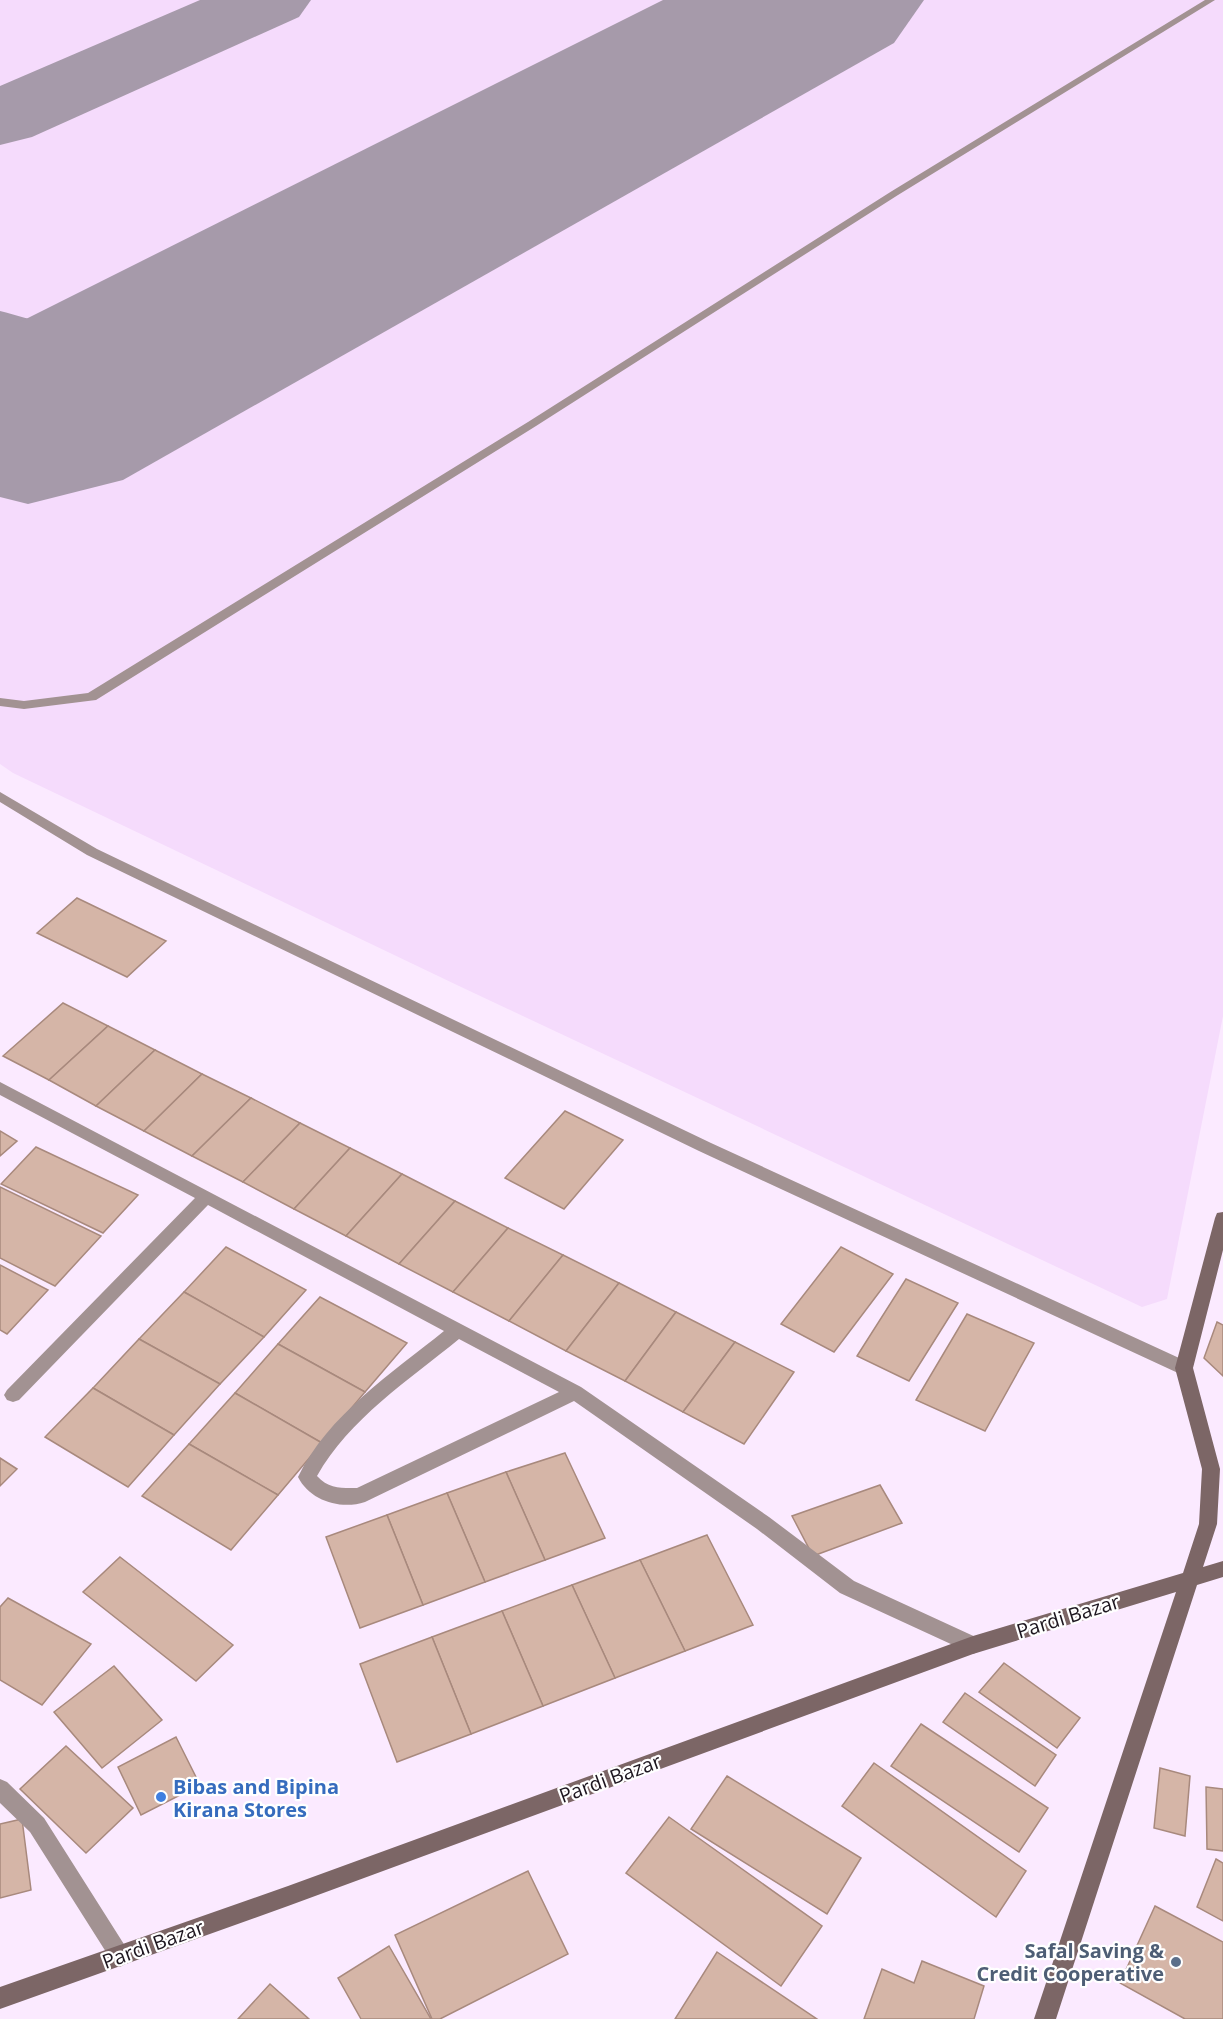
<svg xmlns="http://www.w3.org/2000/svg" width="1223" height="2019" font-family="'Open Sans',sans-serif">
<rect width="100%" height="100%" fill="#fbeaff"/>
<path fill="#f5dbfc" d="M0,0H1223V1016L1167,1299L1142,1307L459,986L13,773L0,764Z"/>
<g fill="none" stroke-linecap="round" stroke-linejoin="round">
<g fill="#a69aaa" fill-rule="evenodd">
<path d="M200,0H311L299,17L32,137L0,145V86Z"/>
<path d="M203,299L239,308L254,330L239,352L128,381L75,386L49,385L0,375V311C16,315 33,321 49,322C103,328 152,312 203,299Z"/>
</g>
<path fill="#a69aaa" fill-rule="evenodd" d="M663,0H924L894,43L123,480L28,504L0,497V332Z"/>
</g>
<g fill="#d5b5a7" stroke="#a8897d" stroke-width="1.5">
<path d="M77,898L166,941L127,977L37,933Z"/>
<path d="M63,1003L108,1026L49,1080L3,1056Z"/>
<path d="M108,1026L155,1050L96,1106L49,1080Z"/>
<path d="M155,1050L202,1074L144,1131L96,1106Z"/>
<path d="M202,1074L251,1098L192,1156L144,1131Z"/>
<path d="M251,1098L300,1123L243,1182L192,1156Z"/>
<path d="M565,1111L623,1140L564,1209L505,1178Z"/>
<path d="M300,1123L350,1148L294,1209L243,1182Z"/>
<path d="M0,1131L17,1141L0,1156Z"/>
<path d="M36,1147L138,1195L103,1233L1,1184Z"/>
<path d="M350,1148L402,1174L346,1236L294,1209Z"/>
<path d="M402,1174L455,1201L399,1264L346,1236Z"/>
<path d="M0,1187L101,1236L55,1286L0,1258Z"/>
<path d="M455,1201L508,1228L453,1292L399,1264Z"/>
<path d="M508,1228L563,1255L509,1321L453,1292Z"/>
<path d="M226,1247L306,1290L264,1337L184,1292Z"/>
<path d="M841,1247L893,1274L834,1352L781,1324Z"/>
<path d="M563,1255L619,1283L566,1351L509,1321Z"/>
<path d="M0,1265L48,1290L7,1334L0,1330Z"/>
<path d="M906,1279L958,1303L909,1381L857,1356Z"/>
<path d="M619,1283L676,1312L625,1381L566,1351Z"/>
<path d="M184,1292L264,1337L220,1384L139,1339Z"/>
<path d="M320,1297L407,1343L365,1392L278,1344Z"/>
<path d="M676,1312L735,1342L683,1412L625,1381Z"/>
<path d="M967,1314L1034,1343L985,1431L916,1400Z"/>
<path d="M1217,1322L1223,1325V1376L1204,1358Z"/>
<path d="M139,1339L220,1384L174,1435L93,1388Z"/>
<path d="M735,1342L794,1372L744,1444L683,1412Z"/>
<path d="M278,1344L365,1392L322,1443L235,1393Z"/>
<path d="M93,1388L174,1435L128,1487L45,1437Z"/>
<path d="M235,1393L322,1443L278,1495L189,1444Z"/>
<path d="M189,1444L278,1495L231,1550L142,1496Z"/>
<path d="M565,1453L605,1538L545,1560L506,1472Z"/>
<path d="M0,1458L17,1469L0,1486Z"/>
<path d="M506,1472L545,1560L485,1582L447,1493Z"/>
<path d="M880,1485L902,1523L813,1556L792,1516Z"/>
<path d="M447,1493L485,1582L423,1605L387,1515Z"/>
<path d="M387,1515L423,1605L360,1628L326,1537Z"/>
<path d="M707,1535L753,1625L685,1651L640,1560Z"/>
<path d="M120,1557L233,1645L196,1681L83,1592Z"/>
<path d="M640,1560L685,1651L615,1678L572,1585Z"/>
<path d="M572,1585L615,1678L543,1706L502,1611Z"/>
<path d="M8,1598L91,1644L42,1705L0,1680V1607Z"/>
<path d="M502,1611L543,1706L471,1734L432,1637Z"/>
<path d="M432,1637L471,1734L397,1762L360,1664Z"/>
<path d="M1004,1663L1080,1718L1057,1748L979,1692Z"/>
<path d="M114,1666L162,1720L102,1768L54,1712Z"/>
<path d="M965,1693L1056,1755L1035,1786L943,1722Z"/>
<path d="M921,1724L1048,1808L1019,1852L891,1766Z"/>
<path d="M176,1737L200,1785L141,1815L118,1767Z"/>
<path d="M66,1746L133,1808L86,1853L20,1789Z"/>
<path d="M874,1763L1026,1871L996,1917L842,1806Z"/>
<path d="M1160,1768L1190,1776L1185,1836L1154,1828Z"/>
<path d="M727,1776L861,1858L827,1914L691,1829Z"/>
<path d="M1206,1787L1223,1789V1851L1207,1849Z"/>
<path d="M669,1817L822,1926L781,1986L626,1873Z"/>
<path d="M22,1819L31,1890L0,1898V1824Z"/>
<path d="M1216,1859L1223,1863V1921L1197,1907Z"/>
<path d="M528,1871L568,1954L440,2019H432L395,1935Z"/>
<path d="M1155,1906L1223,1942V2019H1185L1120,1983Z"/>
<path d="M389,1946L431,2019H361L338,1978Z"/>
<path d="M717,1952L817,2019H675Z"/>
<path d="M922,1961L984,1986L974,2019H864L882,1969L914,1983Z"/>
<path d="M270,1984L309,2019H238Z"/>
</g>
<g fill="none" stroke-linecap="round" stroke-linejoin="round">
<path fill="#a29292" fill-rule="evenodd" d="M1205,0H1215L898,195L536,426L96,700L24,709L0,706V698L24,701L88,693L528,422L892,191Z"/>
<g fill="#a29292" fill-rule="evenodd">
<path d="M0,792L97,849L711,1143L1190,1363L1193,1368L1190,1373L1184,1375L1178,1373L699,1151L87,855L0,802Z"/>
<path d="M0,1082L581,1387L769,1517L854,1581L980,1639L983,1645L980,1651L973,1654L966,1651L840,1593L757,1529L574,1401L365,1502C341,1510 310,1501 298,1477C328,1415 392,1373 444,1331L208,1205L19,1400L13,1402L7,1400L4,1395L7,1390L195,1198L0,1095ZM459,1339L559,1392L357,1488C341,1488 329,1489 317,1476C349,1419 409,1380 459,1339Z"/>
<path d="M0,1779L7,1782L44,1818L127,1949L131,1956L127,1963L120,1967L113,1963L30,1832L0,1803Z"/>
</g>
<path fill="#7c6666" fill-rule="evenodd" d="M1223,1212V1250L1193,1368L1220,1469L1217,1524L1203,1567L1223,1561V1577L1197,1585L1056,2019H1034L1176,1592L973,1654L288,1906L0,2009V1987L288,1886L973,1636L1183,1573L1199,1524L1202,1469L1175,1368L1215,1218L1217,1213Z"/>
</g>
<circle fill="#3f7fe0" stroke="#fff" stroke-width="2" cx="161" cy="1797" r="6"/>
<circle fill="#5c6f8a" stroke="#fff" stroke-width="2" cx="1176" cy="1962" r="6"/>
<g text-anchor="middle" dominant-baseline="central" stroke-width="4.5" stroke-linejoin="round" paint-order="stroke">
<g font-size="20" fill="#1d161f" stroke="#fff">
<text transform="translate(1068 1616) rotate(-17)">Pardi Bazar</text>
<text transform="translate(610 1778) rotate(-20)">Pardi Bazar</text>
<text transform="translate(153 1944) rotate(-20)">Pardi Bazar</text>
</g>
<g font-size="20" font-weight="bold" fill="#366cbe" stroke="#fff" text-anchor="start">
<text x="173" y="1786">Bibas and Bipina<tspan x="173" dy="23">Kirana Stores</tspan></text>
</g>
<g font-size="20" font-weight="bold" fill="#4e5e75" stroke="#fff" text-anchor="end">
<text x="1164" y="1950">Safal Saving &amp;<tspan x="1164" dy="23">Credit Cooperative</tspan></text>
</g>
</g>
</svg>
